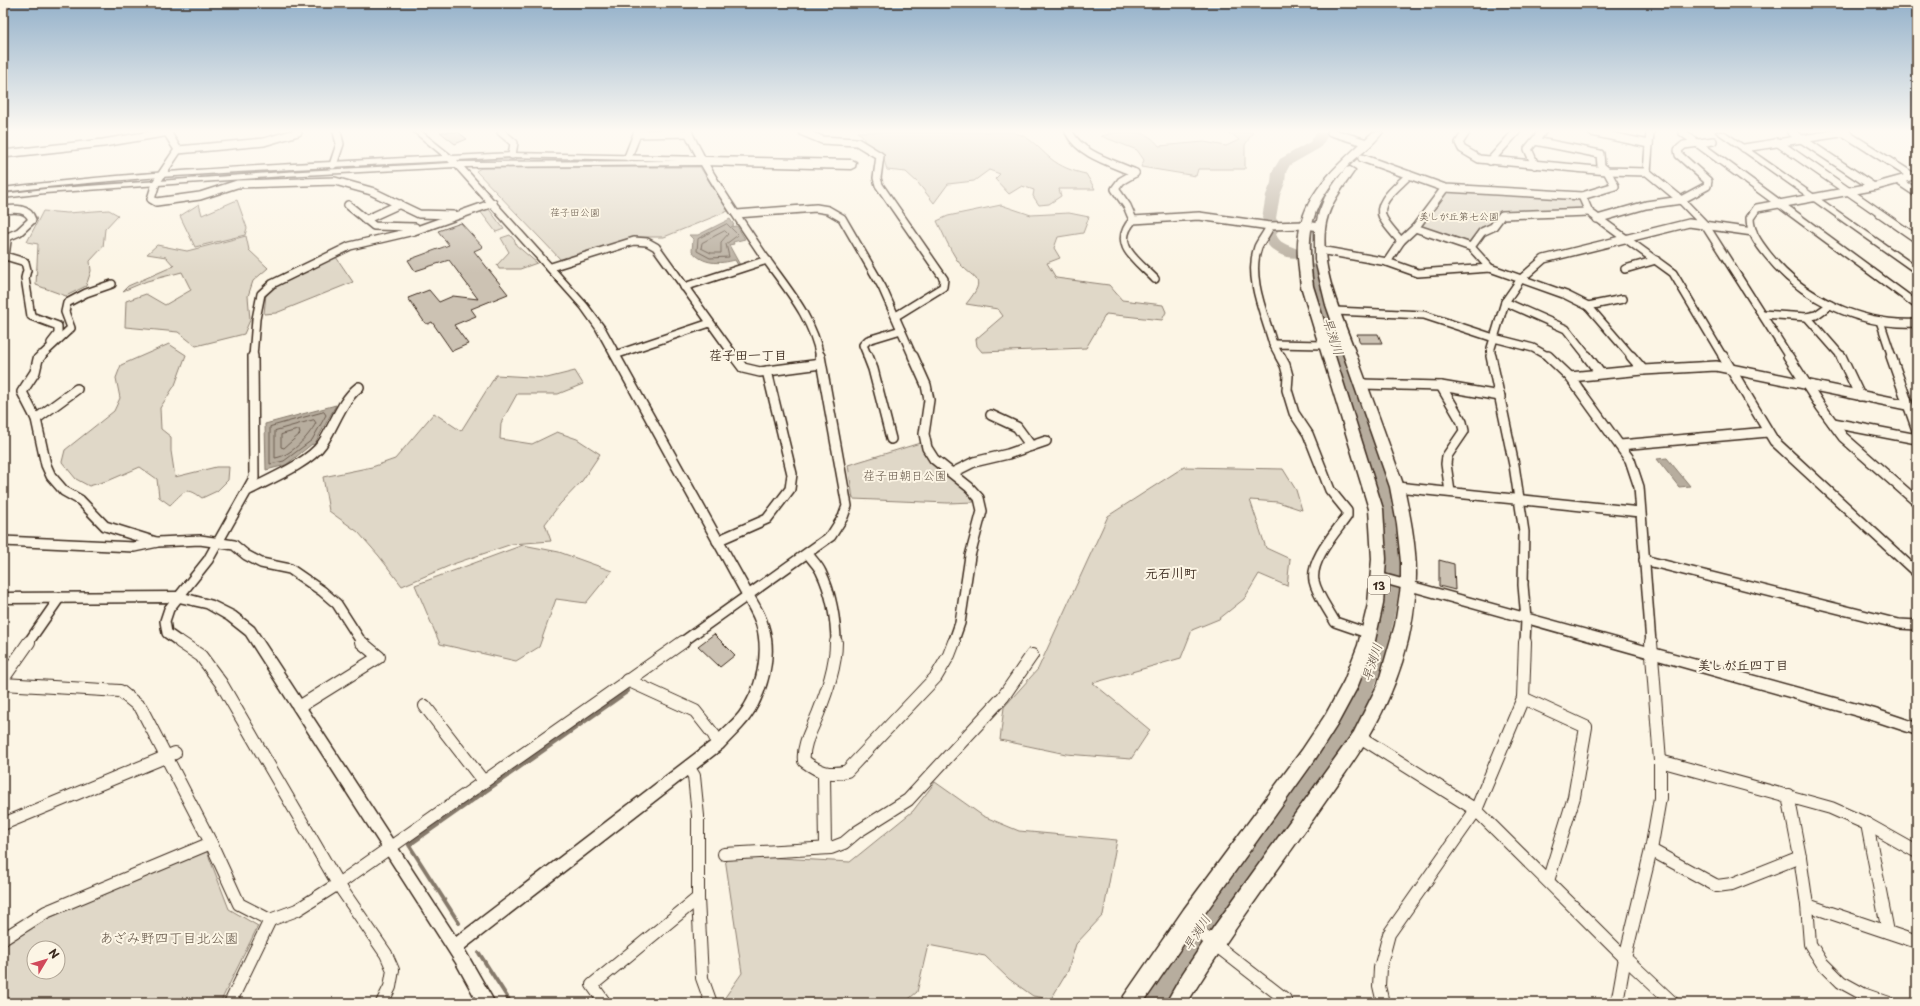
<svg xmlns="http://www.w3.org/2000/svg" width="1920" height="1006" font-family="'Playpen Sans','Klee One',sans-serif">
<rect width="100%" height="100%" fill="#fcf5e5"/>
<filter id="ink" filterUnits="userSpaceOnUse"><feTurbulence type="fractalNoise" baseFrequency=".025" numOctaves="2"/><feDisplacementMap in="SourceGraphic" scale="8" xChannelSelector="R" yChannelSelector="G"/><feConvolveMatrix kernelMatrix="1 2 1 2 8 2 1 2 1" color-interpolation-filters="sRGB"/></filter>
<g filter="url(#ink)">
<g fill="#e0d8c8" stroke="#8e8173" fill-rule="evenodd">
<path d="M857,132H1016L1015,133C1031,137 1038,148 1050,158C1061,167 1072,171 1086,174L1095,189H1059L1061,196L1049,204L1039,205L1033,196L1034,190L1022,186L1009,194L995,179L1000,174L989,170L974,181L948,184L934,203L918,183L906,172L887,170L882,153L865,142L862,135Z"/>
<path d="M1118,132C1135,132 1147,130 1159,146L1204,142L1226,146L1239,140L1232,134L1222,132H1253L1245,145V169H1198L1196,176L1141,167L1144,160L1137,150L1101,136Z"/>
<path d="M521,158L685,159L686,161L508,159L471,161Z"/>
<path d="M431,163V164L201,178V176Z"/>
<path d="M700,167L728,211L664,237H634L562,261L476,171L481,168Z"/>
<path d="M137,181L136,182L27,191L3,194V193L31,189Z"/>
<path d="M1447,189L1580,197L1586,210L1500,213L1492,223L1481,227L1470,244L1419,227Z"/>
<path d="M237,200L247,228L245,235L195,247L180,216L199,204L202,215Z"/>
<path d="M1001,205L1031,215L1069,213L1089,217L1083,233L1058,237L1054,248L1060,258L1047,263L1056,278L1109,285L1122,300L1163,305L1166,312L1162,320L1106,314L1086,348L982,352L977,346L976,339L1003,316L998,309L966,304C990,275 972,281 957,260C949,248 943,233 937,221L948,216Z"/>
<path d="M488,208L504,229L496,232L480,211Z"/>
<path d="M109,210L118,215L105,229L103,247L90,261L91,271L86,286L66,296L36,285L38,244L27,242L43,211L67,213Z"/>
<path d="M510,235L515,241L516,245L537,263L520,269H499L497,265L509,252L501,238Z"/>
<path d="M246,236L249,250L268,268L253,281L248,296L250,320L244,334L196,346L178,332L125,327L126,301L146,294L165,305L191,290L182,272L147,281L123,291L128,286L174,266L166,257L147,254L157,245L187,251Z"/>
<path d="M336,257L353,282L276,313L264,314L266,294L273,287Z"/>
<path d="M169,344L186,355L175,385L160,408L161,429L171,437V451L175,477L216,467H229L228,480L217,491L202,498C185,485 184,492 170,505L159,497L157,479L140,467L110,480L89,486L76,479L62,462L65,450L114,411L120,398L116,378L121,365Z"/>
<path d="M575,371L583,384L558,394H517L501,423L500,439L532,444L557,432L577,439L600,454L582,481L560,504L545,524L551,541L512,544L456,563L402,586L379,556L358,532L329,511L323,477L372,467L395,459L434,413L461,431L496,375L547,378Z"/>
<path d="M920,443C930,471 959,478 974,502L948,503L853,499L848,465Z"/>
<path d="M1184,467L1283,469L1296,490L1302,510L1278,502L1250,500L1266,548L1290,559L1287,586L1259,574L1244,599L1219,619L1192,630L1181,658L1093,683L1150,730L1131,759L1066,754L1000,740L1004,707L1038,669L1108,516Z"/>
<path d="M523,545L559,552L612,571L586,603L556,599L539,647L516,661L440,644L415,585Z"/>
<path d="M935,782L983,816L1019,831L1117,840L1103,915L1076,944L1068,971L1051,999L1033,996L1009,979L985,956L928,945L917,992L904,1003H721L742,973L725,858L762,857L850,862L913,811Z"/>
<path d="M206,849L229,909L258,926L220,1003H3V947L40,922ZM34,948H58V972H34Z"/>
</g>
<g fill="#b7ad9e" stroke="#85796b">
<path d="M730,219L734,225L731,227L737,226L745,239L733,242L734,244L729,245L740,265H738L735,260C720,264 703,265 692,251L693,239L689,235H698Z"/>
<path d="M336,405L314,445L312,444L286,465L266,470L265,424Z"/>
<path d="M1667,458L1690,486L1679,487L1657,459Z"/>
</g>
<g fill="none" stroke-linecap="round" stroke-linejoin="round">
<g stroke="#6d5e51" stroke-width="1">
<path d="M727,224L738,235L726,244L729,257L710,258L697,251L698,239Z"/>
<path d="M725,231L728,234L721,242V253H711L701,248L702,243Z"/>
<path d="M324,412L326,415L312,440L284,461L270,464V427Z"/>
<path d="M314,420L316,423C308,437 291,456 275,458V431Z"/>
<path d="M299,430L300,434L284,448L281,447V435Z"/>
</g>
<g stroke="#85796b" stroke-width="4">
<path d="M459,923L409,845L628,691"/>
<path d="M479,953L511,1003"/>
</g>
<g fill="#b7ad9e" fill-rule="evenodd">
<path d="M1317,132H1330L1320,148L1290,165L1286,172L1285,183L1280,195L1276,218L1280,228L1276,234C1281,248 1296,244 1303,254L1300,257C1285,261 1266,249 1262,234L1266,228L1262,218L1266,195L1271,183L1272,172L1280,159L1310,142Z"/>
<path d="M1313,264L1318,266L1321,269L1391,488L1399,526L1400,584L1393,624L1382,668L1358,726L1212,929L1169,1003H1141L1144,993L1194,911L1341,713L1360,668L1373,624L1380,584L1379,526L1373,488L1305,269L1308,266Z"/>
</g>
</g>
<g fill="#ccc2b3" stroke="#3b2a1e">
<path d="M440,132H458L467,139L455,144Z"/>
<path d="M461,223L483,247L474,251L508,294L471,309L476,316L454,325L468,344L452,351L432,322L428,324L425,323L408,298L429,290L439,302L453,296L478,299L449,260L415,271L408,260L449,245L438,231Z"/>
<path d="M1357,334H1378L1382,343H1360Z"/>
<path d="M1439,560L1454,564L1455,590L1439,586Z"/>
<path d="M714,634L735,655L720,667L698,646Z"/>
</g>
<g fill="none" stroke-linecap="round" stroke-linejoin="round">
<g stroke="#3b2a1e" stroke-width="10">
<g id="minor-far2">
<path d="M167,132L178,150L156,183L151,199L156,202L200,196L237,184L335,181L371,191L419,214L453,215"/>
<path d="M501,132L514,143L512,155"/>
<path d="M688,132C707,173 734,212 759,249C783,285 812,314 820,357"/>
<path d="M803,132L822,140L857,142L880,156L877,178L879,185L944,279L943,287L896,316"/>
<path d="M1069,132C1080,155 1113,163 1135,173"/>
<path d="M1331,132L1367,143"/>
<path d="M1466,132L1459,143L1462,149L1479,159L1607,171L1647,172"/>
<path d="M1592,132L1649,144"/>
<path d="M1650,132L1647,172L1681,200L1705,225L1789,357"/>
<path d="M1682,132L1917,305"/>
<path d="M1791,132L1872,186"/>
<path d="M1843,132L1912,176"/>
<path d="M1777,142L1917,239"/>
<path d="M1744,148L1847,132"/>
<path d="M178,150L264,142L298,132"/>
<path d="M3,154L103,143L169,132"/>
<path d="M628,157L637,134L689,133"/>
<path d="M1362,158L1445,188L1582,196L1615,186L1607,171L1601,166L1600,154L1535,141"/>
<path d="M1490,161L1516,132"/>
<path d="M333,165L340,144L337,132"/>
<path d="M1535,165L1528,149L1542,132"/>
<path d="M1917,175L1877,186L1757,208L1750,218C1750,232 1759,244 1767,254C1802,299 1860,326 1917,323"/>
<path d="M1899,181L1917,193"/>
<path d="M1582,196L1589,212L1673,273L1723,357"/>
<path d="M348,205L374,226L415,227"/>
<path d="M3,210C14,209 28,207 32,220L19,232L3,239"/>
<path d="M737,214L816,208L828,210L842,218L882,287L913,357"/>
<path d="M1597,219L1646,205L1681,200L1707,186L1708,181L1679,155L1678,150L1684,145L1713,141"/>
<path d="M365,220L400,204"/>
<path d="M1133,220L1127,206L1115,189L1121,181L1135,173"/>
<path d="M1270,226C1267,234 1261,240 1258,247C1247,278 1265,315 1273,344"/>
<path d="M1415,228L1471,247L1490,268"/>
<path d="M4,240L7,241L5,256L25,262L27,270L25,278L31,316L58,326V334L51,343"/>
<path d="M1401,241C1395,234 1387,226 1383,218C1375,202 1399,186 1409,175"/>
<path d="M1471,247L1482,232L1493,227L1502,215L1589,212"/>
<path d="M1320,250L1387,262L1418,273L1490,268L1566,295L1588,306L1632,357"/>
<path d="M1387,262L1401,241L1415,228L1445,188"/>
<path d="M551,267L634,241L647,242L656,247L735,357"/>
<path d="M1625,269L1656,260"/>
<path d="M1155,279C1138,261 1110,245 1133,220L1199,216L1270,226L1305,225L1320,227"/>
<path d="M684,287L767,260"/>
<path d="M1505,302L1566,329L1588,357"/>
<path d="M1588,306L1623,299"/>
<path d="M1335,311L1424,315L1494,338L1533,348L1549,357"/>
<path d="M1762,314L1807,317L1816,315L1830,305"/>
<path d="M1807,317L1842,357"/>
<path d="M1880,321L1892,357"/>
<path d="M615,355L710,323"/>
<path d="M40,357L71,328L65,312L67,303L86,293L112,284"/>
<path d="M253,357L256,319L261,294L272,284L350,246L414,231L493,203"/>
<path d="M868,357L863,345L868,340L901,330"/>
<path d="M1280,357L1273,344L1325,345"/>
<path d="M1491,357V348L1505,302L1521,279L1544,259L1689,223L1753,232"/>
</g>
</g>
<g stroke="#3b2a1e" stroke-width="12">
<g id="minor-far1">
<path d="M41,356L38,359L35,372L22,392L36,419L46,465L51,476L64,491L80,500L105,526L156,542"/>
<path d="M734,356L743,368L760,372L821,364"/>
<path d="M868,356L873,369L891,439"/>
<path d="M913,356L926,385L929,400L924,434L927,448L934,459L969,487L979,498L982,511L970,556L960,623L953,643"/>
<path d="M1280,356L1285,365L1288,376L1287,390L1294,413L1308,434L1330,490L1347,511V516C1336,532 1310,560 1314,581C1317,595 1328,609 1335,622L1370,634"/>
<path d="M1491,356L1514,465L1524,532L1523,585L1526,619L1525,643"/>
<path d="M1548,356L1570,377L1630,460L1639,487L1651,643"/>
<path d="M1587,356L1600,373"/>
<path d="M1631,356L1643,370L1716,366L1907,405"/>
<path d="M1723,356L1774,441L1917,573"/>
<path d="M1788,356L1821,407L1843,437L1917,502"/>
<path d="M1841,356L1860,396"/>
<path d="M1891,356L1917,430"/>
<path d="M1570,377L1643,370"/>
<path d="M1361,384L1441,386L1500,396"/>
<path d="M1441,386L1462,422L1464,431L1447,456L1446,464L1450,492"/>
<path d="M991,415L1017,427L1031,446"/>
<path d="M36,419L77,389"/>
<path d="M1833,423L1917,439"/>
<path d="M1620,445L1768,432"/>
<path d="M952,473L974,462L1008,454L1046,441"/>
<path d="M1397,487L1640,512"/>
<path d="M249,490C270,479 309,463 322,444C335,425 341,401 359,387"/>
<path d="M3,541L134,547L158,542L200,540L234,545L246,555L261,563L290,569L322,591L337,604L362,643"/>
<path d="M717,541L767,519L790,489L792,474L767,371"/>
<path d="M808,554C812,560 818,565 821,572C831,592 836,620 836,643"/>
<path d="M1644,560L1899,624L1917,625"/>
<path d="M28,643L60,597"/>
<path d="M181,643L167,633L165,621L169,609L208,560L254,478L253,356"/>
<path d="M681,643L831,536L843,517L847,506L820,356"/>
</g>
</g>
<g stroke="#3b2a1e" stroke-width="14">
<g id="minor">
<path d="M180,642L201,656L221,683L338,884L386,954L393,970L390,987L382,1003"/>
<path d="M836,642C836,666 827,691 818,714C812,729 802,745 804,761C819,772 829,776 847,771L936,677L949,655L954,642"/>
<path d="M3,679L29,642"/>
<path d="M627,680L695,711L714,735L718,744"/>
<path d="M3,684L120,691L141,708L211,843L239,904L270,920L297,910L338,884L683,642"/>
<path d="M1523,698L1586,727L1574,797L1548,881"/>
<path d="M425,706L483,781"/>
<path d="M299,707L379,657L361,642"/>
<path d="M1360,737L1476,810L1625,958L1673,1003"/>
<path d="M1660,761L1831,808L1867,824L1917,852"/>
<path d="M689,768L694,776L698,816V898L702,978L711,1003"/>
<path d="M824,774L825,848"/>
<path d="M1788,795L1800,857L1807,905L1810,944L1822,963L1841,982L1863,994L1889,1003"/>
<path d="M3,824L175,753"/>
<path d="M1867,824L1888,932"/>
<path d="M1651,850L1717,886L1732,884L1800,857"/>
<path d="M724,854L831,848L844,843L857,832L908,800L1003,697L1032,655"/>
<path d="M1807,905L1917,942"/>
<path d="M1186,922L1285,999V1003"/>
<path d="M3,939L46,912L211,843"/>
<path d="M230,1003L270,920"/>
<path d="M605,1003L592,985L698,898"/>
<path d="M1383,1003L1379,986L1380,968L1389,934L1476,810L1523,698L1525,642"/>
<path d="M1617,1003L1625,958L1651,850L1660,798V761L1651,642"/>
</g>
</g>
<g stroke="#3b2a1e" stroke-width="3">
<g id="tertiary">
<path d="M414,132H422L452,156L512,153L852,160L856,162L855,167L851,169L704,165L464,167L587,304L605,328L752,592C758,602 765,613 768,625C778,656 767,696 748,721C740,731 731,739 723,748L464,949L495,1003H478L456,963L246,635L227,620L206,608L179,602L3,603V593L179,592L213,601L235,612L254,627L456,937L713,740C721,730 731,723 739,713C757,690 765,652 756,624C753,615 747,606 743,597L596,329L581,308L455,167L284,176L45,193L3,198V194L45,189L284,172L450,163L448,161C300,169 150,174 3,192V188C149,170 296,164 443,156ZM512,157L677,161L459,162L457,160Z"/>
<path d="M1716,132H1725L1917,267V274Z"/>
<path d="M1380,573L1875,709L1917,723V735L1875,721L1376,581L1374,578L1376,575Z"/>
</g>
</g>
<g stroke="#3b2a1e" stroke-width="3">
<g id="primary">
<path d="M1373,132H1383C1373,146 1357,156 1346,168C1308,207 1306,235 1313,286L1383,509L1386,559L1383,604L1374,645L1357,688L1337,725L1314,761L1198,923L1143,1003H1121L1124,996L1184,909L1302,750L1326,714L1344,681L1358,645L1368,604L1372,559L1369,509L1301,286C1299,269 1296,251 1299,234C1305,190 1342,161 1373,132Z"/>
<path d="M1350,167L1355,170C1342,189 1328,205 1325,229C1321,271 1340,311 1354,349C1371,395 1388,441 1404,487C1410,516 1416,545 1416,574C1416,633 1396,693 1365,743C1349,769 1331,793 1314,818C1271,879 1226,939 1187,1003H1166L1183,973L1213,928L1354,732L1378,684L1395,625L1401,586V562L1397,524L1390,487L1326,305L1315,260V229L1319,212L1325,197L1336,181L1346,168Z"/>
</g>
</g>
<use href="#minor-far2" stroke="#fcf5e5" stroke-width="7"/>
<use href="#minor-far1" stroke="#fcf5e5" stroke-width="9"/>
<use href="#minor" stroke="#fcf5e5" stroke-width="12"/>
<use href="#tertiary" fill="#fcf5e5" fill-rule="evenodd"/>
<use href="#primary" fill="#fcf5e5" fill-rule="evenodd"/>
</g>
</g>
<linearGradient id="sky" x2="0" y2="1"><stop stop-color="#94b1ca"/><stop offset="0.48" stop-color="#fefaf3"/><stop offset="1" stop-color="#fefaf3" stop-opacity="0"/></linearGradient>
<rect width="1920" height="273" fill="url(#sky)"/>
<g text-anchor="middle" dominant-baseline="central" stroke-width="4" stroke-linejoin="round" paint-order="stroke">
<g font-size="10" fill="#645648" stroke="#fcf5e5">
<text x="575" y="211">荏子田公園</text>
<text x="1459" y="215">美しが丘第七公園</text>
</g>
<rect fill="#fcf5e5" stroke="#75675a" stroke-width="1" x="1368" y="576" width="22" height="18" rx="3"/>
<g font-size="11" font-weight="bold" fill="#3b2a1e">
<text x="1379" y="585">13</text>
</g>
<g font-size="12" fill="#645648" stroke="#fcf5e5">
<text x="905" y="475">荏子田朝日公園</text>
</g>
<g font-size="13" font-style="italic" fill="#605144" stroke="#fcf5e5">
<text transform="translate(1334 336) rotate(72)">早渕川</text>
<text transform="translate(1371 662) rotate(-72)">早渕川</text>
<text transform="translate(1196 932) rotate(-58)">早渕川</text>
</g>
<g font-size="13" font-weight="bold" fill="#3b2a1e" stroke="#fcf5e5">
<text x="748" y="354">荏子田一丁目</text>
<text x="1171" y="572">元石川町</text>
<text x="1743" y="664">美しが丘四丁目</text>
</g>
<g font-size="14" fill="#645648" stroke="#fcf5e5">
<text x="169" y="937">あざみ野四丁目北公園</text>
</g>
</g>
<rect width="1920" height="1006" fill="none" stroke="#fcf5e5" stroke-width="16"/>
<rect x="8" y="8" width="1904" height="990" fill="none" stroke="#3b2a1e" stroke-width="1.5" filter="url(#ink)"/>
<g transform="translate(46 960) rotate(52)"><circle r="19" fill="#fcf5e5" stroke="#afa495"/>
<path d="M0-3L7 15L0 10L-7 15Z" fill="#d1495b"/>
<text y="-6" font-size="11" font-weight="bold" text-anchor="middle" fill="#3b2a1e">N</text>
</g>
</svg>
